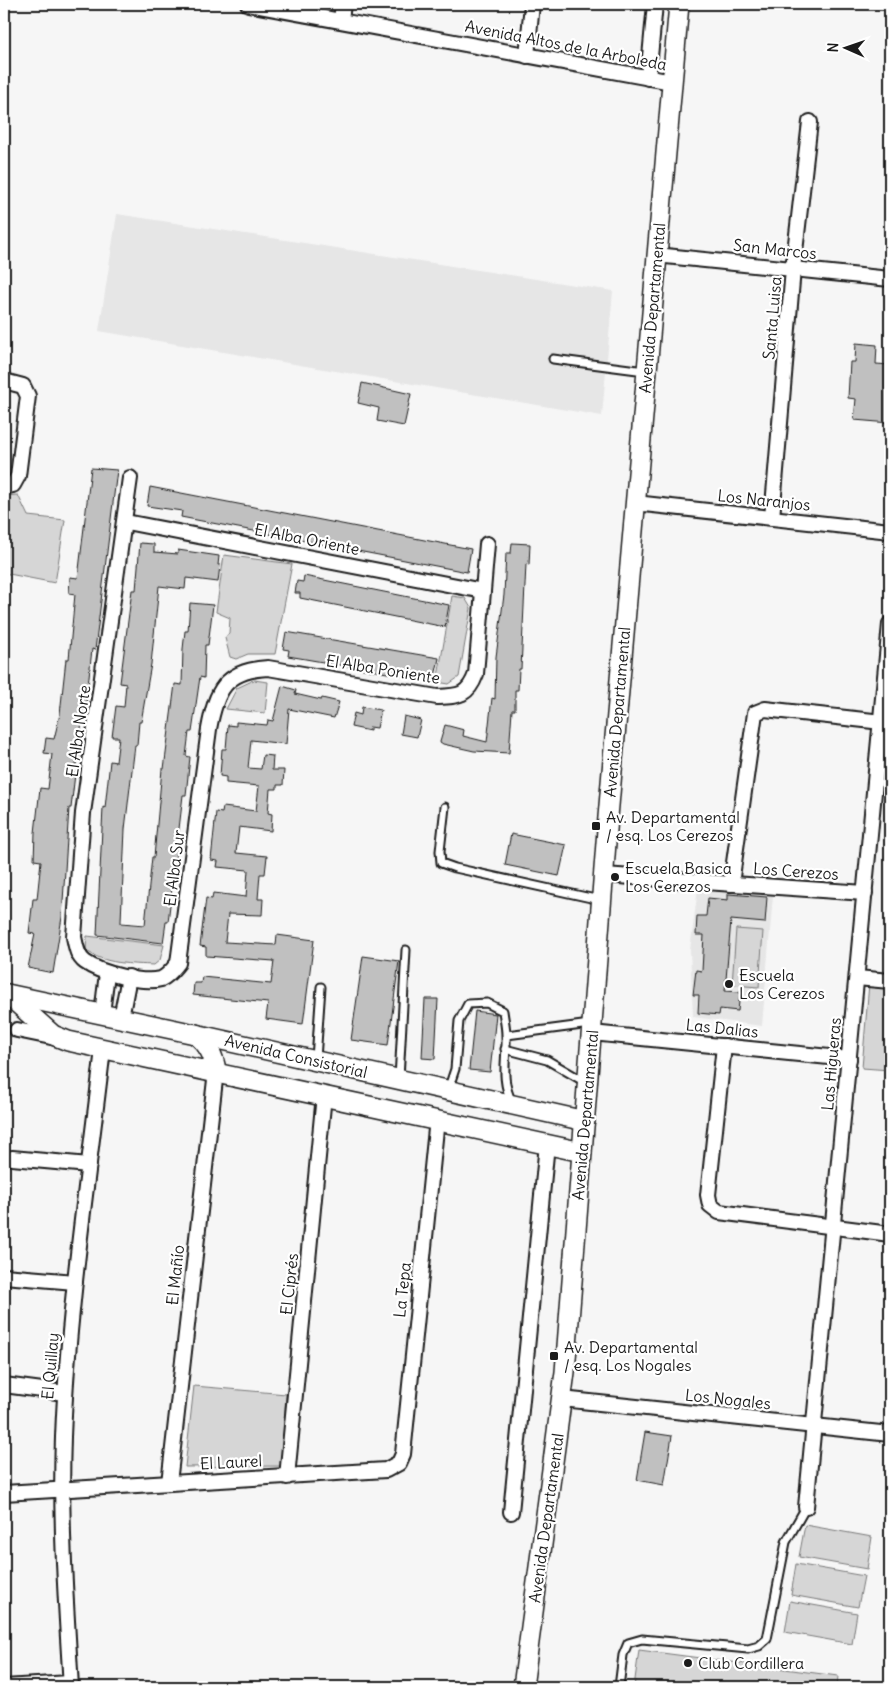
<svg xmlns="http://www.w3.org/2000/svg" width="894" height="1691" font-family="Delius,sans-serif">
<rect width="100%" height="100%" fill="#f6f6f6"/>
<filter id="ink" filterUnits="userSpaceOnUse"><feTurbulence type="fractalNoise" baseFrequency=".02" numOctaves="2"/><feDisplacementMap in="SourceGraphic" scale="10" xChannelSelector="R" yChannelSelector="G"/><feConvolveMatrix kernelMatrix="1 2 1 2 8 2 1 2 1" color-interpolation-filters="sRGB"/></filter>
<g filter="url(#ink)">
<g fill="#e6e6e6">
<path d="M117,214L613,291L602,416L99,331Z"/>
<path d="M698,888L773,895L762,1026L693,1017L690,950Z"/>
</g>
<g fill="#d6d6d6" stroke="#797979">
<path d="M18,495L28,516L65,520L55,583L4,573V496Z"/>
<path d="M224,555L292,564L275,654H248L236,659L230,657L225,638L229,633L230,618L216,612Z"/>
<path d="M452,596L465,598L471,608L459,677L449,684L437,682Z"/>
<path d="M254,680L268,682L265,713L226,709L237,688Z"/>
<path d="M736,929L763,931L759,987L732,985Z"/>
<path d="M87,936L164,945L160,960L154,965C133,964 102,964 86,950Z"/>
<path d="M869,983L890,985V1070L862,1068Z"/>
<path d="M194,1386L286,1394L281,1466L185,1467Z"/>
<path d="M805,1525L872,1537L867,1569L799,1557Z"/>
<path d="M796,1564L864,1576L858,1607L791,1595Z"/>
<path d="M790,1601L857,1613L852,1644L785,1632Z"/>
<path d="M639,1650L838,1676L837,1687H634Z"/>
</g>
<g fill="#c0c0c0" stroke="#1c1c1c">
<path d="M856,343L877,345L876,364L890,365V423L854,420L856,399L848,398L850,362H855Z"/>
<path d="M362,383L411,394L404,426L377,421L379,408L358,403Z"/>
<path d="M91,468L117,470L95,650L92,649L86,704H83L79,757H77L71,808H69L62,917L53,973L28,968L35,934L29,933L33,899H37L41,861L34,860L35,833L40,788L48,789L52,754L44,753L46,738L54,739L60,714L66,659H69L75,594L69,593L70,577L78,578Z"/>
<path d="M150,487L471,549L467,572L181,517L182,511L147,506Z"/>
<path d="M140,543L154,544V552L178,554V550L219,556L218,565H220L218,582L186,578L185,589L159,586L151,664L141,722H139L137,745H135L125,829L121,921V923L145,925L152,857H154L162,769H164L175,684L182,685L183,649L185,631H188L190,603L213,605L208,645H205L204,678L200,677L192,732H189L186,756L190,757L186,795H183L168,922H166L163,943L97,935L103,807L105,808L110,761L116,762L119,737H112L116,706L124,707L126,684L120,683L132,590H136Z"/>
<path d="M512,543L530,544L529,565L526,564L521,669H519L518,690H515V710H512L509,753L474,751L443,744L440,742L445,725L464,730L463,736L487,742L492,698L495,699L496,657L504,595L506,553H511Z"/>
<path d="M304,576L449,605L445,627L300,598V593H295L297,581L303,582Z"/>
<path d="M286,632L439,658L434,681L288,656L289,650L283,649Z"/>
<path d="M282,686L296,690L295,694L321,700L322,698L339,702L334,718L289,709L286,744L251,740L248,768L261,769L263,755L273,756L272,770H284L283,785H277V789H270L268,813L272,814L271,831L239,827L236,853L267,856L265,874H260L258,899H263L262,915L228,914L225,942L276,945L277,935L314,940L303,1024L266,1019L268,1003L193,995L194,983H201L202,977L271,984L274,961L206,956V947L200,946L206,898L212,899L213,893L246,897L248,870L217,867L218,861L211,860L216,812L222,813L223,807L256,811L259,786L226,783V777L220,776L222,749H226L228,725L236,726V722L267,725L268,720L273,721Z"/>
<path d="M362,707L381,710L377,728L370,727V731L351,727L354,713L361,715Z"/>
<path d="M404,716L421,720L417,737L401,734Z"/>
<path d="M511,834L566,845L559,876L505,865Z"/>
<path d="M728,894L767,897L765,923L731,920L725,991L740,992L738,1011L720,1009L719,1015L698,1013L699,995H693L696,970L702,971L704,935H696L697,916H706L708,898L728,900Z"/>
<path d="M363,956L399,961L388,1045L351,1040Z"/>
<path d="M425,999H438L435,1059L422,1058Z"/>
<path d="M475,1011L496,1014L490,1072L469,1070Z"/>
<path d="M645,1432L672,1436L664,1485L637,1480Z"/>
</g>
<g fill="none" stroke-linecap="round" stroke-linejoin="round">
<g stroke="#1c1c1c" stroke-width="11">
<g id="lane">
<path d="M553,359L645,371"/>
<path d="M445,807L440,851L441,863L455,868L600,900"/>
<path d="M507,1035L590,1024"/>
<path d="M505,1049L547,1060L585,1082"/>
<path d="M316,1059L321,987"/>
<path d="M399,1079L406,950"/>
<path d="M448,1090L455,1069L459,1021L468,1004L487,1003L503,1011C504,1019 506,1027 506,1035C507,1059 500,1079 512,1102"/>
<path d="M619,1687L623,1655L628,1643L642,1639L748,1649L759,1646L767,1639L786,1542L806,1507"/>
</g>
</g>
<g stroke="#1c1c1c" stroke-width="18">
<g id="street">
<path d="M248,4L672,82"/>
<path d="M341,20L343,4"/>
<path d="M527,56L532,4"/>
<path d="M648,78L655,4"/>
<path d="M656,255L890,279"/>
<path d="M4,381L23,386L28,396L18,476L13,485L4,487"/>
<path d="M130,478L83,813L74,937C76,946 77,956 85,962C100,973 142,984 161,979C168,976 173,969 178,963L209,729C216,691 225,670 268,668L437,697C459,696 468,696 476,674L487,544"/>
<path d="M635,503L890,531"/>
<path d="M772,518L793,269L810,122"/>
<path d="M126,522L483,591"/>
<path d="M604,875L865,893"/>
<path d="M731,884L755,713L765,709L882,722"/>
<path d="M857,978L890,981"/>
<path d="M102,1014L107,973"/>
<path d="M121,1018L129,977"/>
<path d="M17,1030L56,1038"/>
<path d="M592,1033L849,1059"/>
<path d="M724,1046L708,1195L710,1205L719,1212L890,1234"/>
<path d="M12,1158L89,1165"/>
<path d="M4,1276L75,1282"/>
<path d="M4,1385L65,1393"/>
<path d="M562,1399L890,1434"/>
<path d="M287,1477L324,1095"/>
<path d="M169,1483L216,1071"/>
<path d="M4,1493L386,1470L399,1463L403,1454L437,1119"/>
<path d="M806,1507L890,624"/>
<path d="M511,1512L547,1144"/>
<path d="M4,1687L70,1683"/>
<path d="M71,1687C66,1605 60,1520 63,1437C68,1308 88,1178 103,1049"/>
</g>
</g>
<g stroke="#1c1c1c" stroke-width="22">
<g id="secondary">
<path d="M7,994L53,1035L68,1041L582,1152"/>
<path d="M7,994L195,1034L585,1121"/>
<path d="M195,1034C208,1044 214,1055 216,1071"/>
<path d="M523,1687L565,1372L608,817L679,4"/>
</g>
</g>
<use href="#lane" stroke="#fff" stroke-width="7"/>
<use href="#street" stroke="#fff" stroke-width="14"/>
<use href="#secondary" stroke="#fff" stroke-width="19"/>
</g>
</g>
<g fill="#1c1c1c" stroke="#fff" stroke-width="2">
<rect x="591" y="821" width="10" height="10" rx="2.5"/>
<circle cx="615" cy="877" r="5"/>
<circle cx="729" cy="984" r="5"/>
<rect x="549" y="1351" width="10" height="10" rx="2.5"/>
<circle cx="688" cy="1663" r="5"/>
</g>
<g text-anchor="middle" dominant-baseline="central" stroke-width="4.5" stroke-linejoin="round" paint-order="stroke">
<g font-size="16" fill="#1c1c1c" stroke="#fff">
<text transform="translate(566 45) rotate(11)">Avenida Altos de la Arboleda</text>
<text transform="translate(775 249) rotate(6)">San Marcos</text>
<text transform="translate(652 308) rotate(-85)">Avenida Departamental</text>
<text transform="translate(772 318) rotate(-85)">Santa Luisa</text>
<text transform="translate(764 500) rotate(6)">Los Naranjos</text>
<text transform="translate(307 539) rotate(11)">El Alba Oriente</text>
<text transform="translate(383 669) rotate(9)">El Alba Poniente</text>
<text transform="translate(617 712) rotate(-85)">Avenida Departamental</text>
<text transform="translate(78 731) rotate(-82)">El Alba Norte</text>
<text transform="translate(174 868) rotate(-83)">El Alba Sur</text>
<text transform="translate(796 871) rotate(4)">Los Cerezos</text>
<text transform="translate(722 1028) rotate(6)">Las Dalias</text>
<text transform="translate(296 1056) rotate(13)">Avenida Consistorial</text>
<text transform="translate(831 1064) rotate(-85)">Las Higueras</text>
<text transform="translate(585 1115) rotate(-85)">Avenida Departamental</text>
<text transform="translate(175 1275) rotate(-84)">El Mañío</text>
<text transform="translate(289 1284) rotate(-84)">El Ciprés</text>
<text transform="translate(402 1290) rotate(-84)">La Tepa</text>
<text transform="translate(50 1366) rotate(-85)">El Quillay</text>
<text transform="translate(728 1399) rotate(6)">Los Nogales</text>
<text transform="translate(231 1462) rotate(-3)">El Laurel</text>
<text transform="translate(546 1518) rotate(-82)">Avenida Departamental</text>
</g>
<g font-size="16" fill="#1c1c1c" stroke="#fff" text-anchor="start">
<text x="606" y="817">Av. Departamental<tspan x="606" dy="18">/ esq. Los Cerezos</tspan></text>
<text x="625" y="868">Escuela Basica<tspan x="625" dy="18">Los Cerezos</tspan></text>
<text x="739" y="975">Escuela<tspan x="739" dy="18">Los Cerezos</tspan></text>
<text x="564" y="1347">Av. Departamental<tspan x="564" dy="18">/ esq. Los Nogales</tspan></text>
<text x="698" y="1663">Club Cordillera</text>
</g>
</g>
<rect width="894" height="1691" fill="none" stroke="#fff" stroke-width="20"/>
<rect x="10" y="10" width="874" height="1671" fill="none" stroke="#1c1c1c" stroke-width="2" filter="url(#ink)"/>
<g transform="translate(846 48) rotate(272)" stroke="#ffffff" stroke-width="4" paint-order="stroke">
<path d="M0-4L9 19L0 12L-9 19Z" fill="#1c1c1c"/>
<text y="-8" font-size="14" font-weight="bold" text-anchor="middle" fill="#1c1c1c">N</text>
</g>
</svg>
